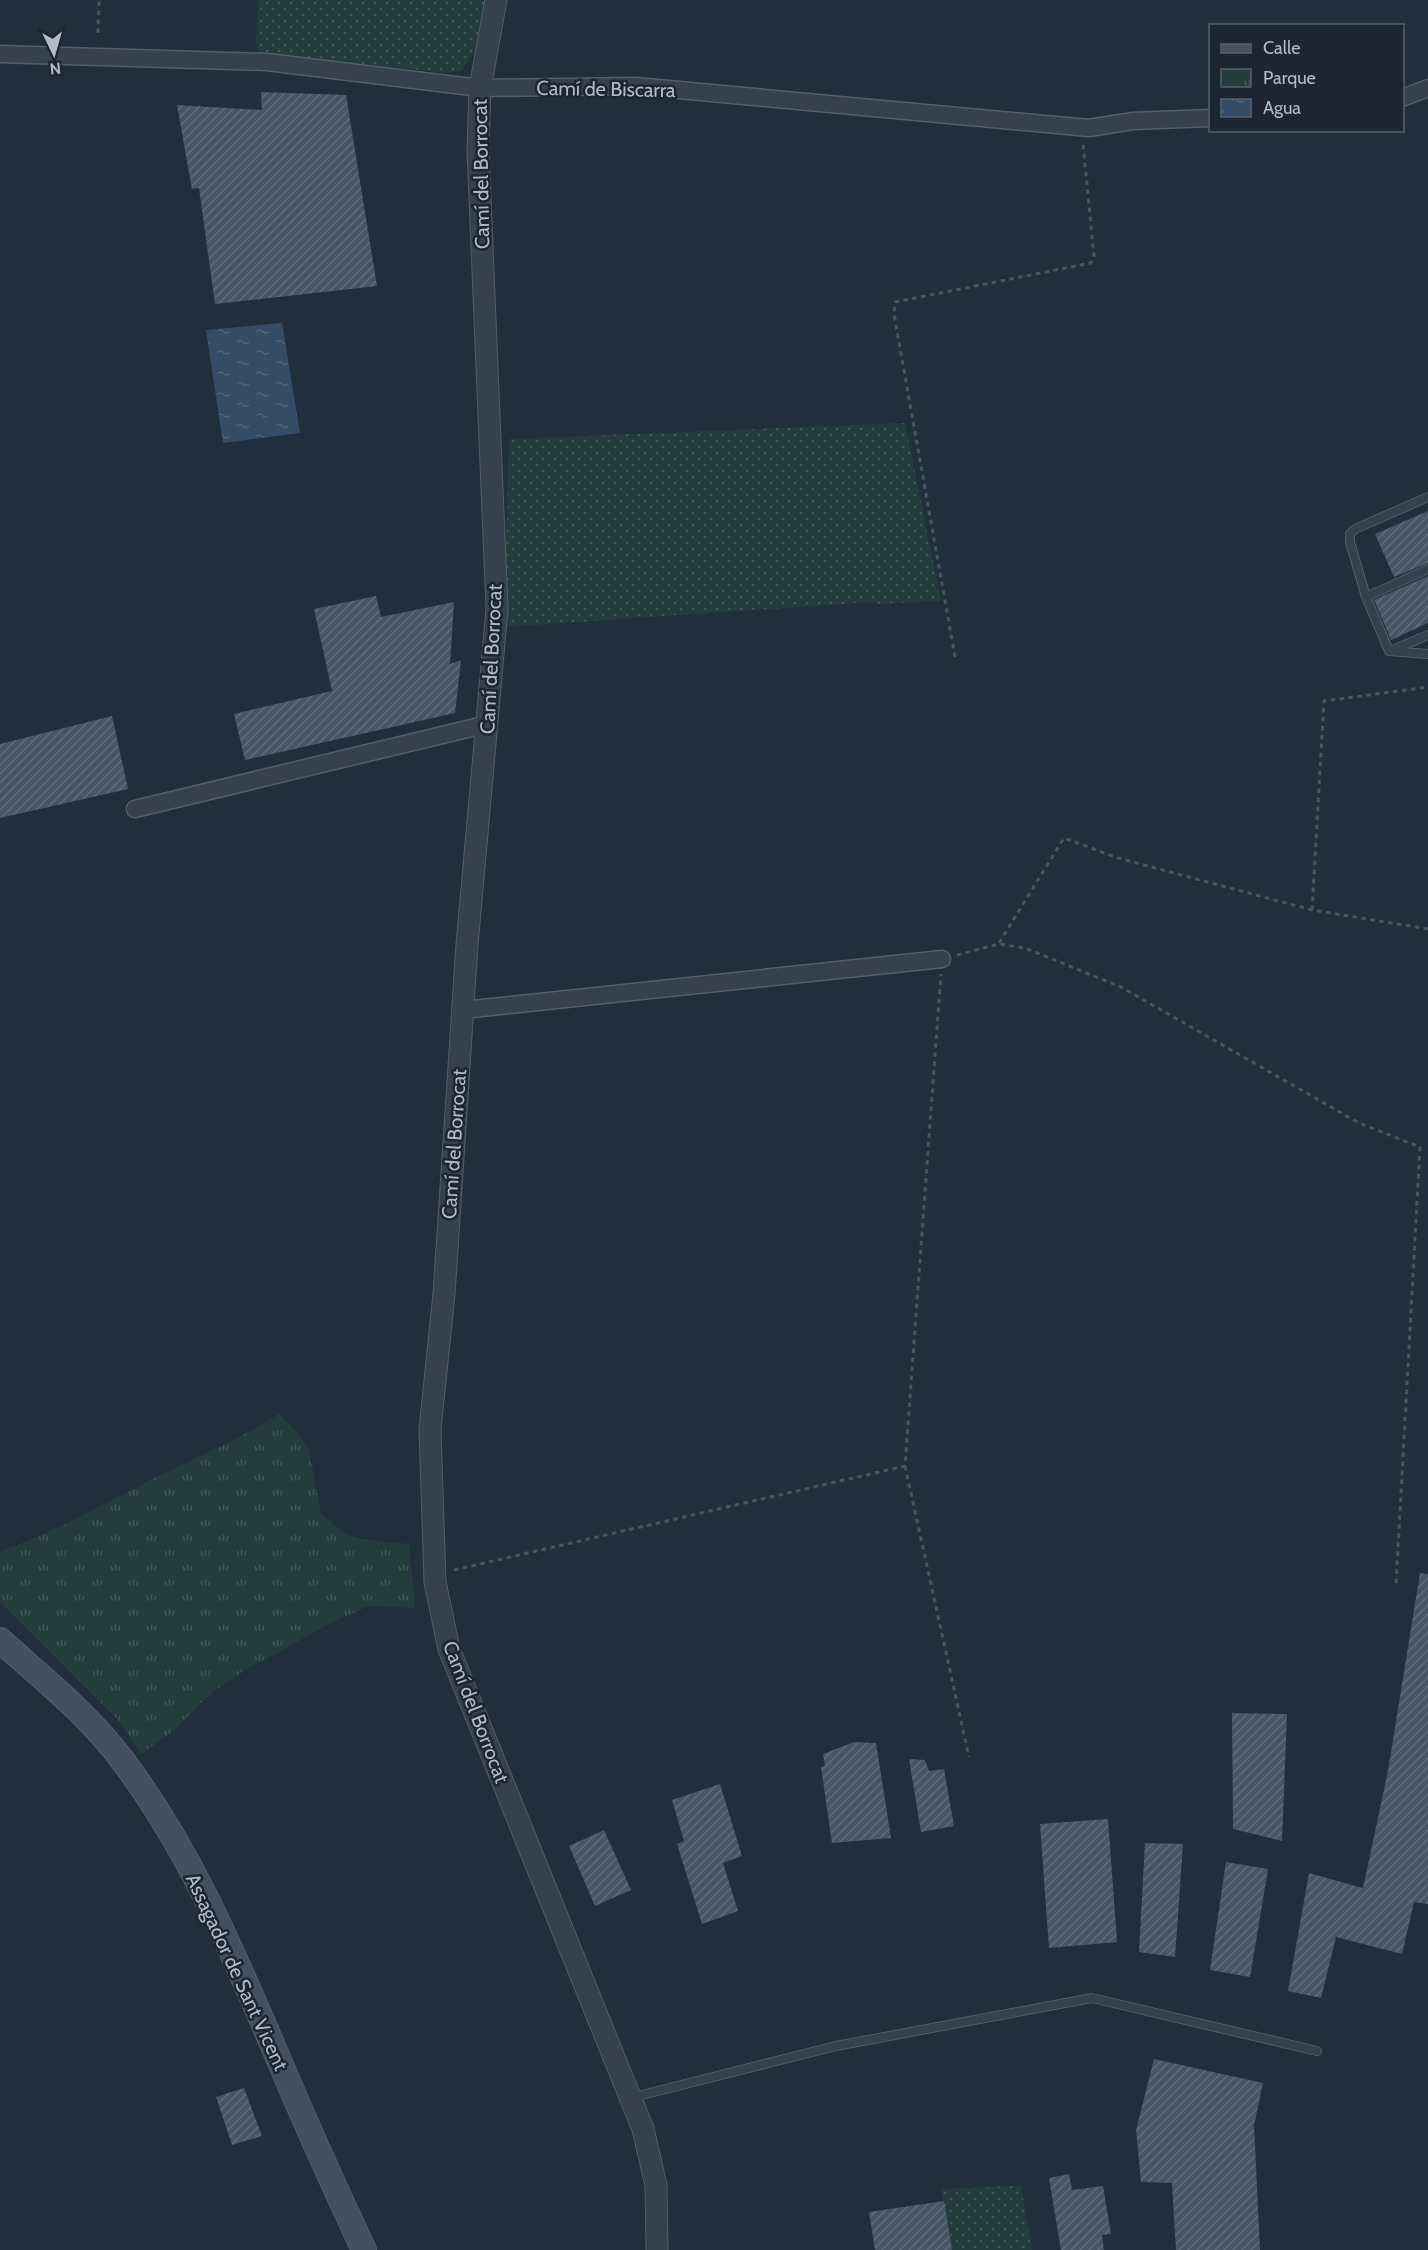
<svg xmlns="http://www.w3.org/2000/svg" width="1428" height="2250" font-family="Cabin,sans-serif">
<defs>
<pattern id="grass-dots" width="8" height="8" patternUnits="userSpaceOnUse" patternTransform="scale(1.5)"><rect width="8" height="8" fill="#243c3e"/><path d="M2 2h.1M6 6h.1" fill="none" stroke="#415658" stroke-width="1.8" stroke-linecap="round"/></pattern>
<pattern id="park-tufts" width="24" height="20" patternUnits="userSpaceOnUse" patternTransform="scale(1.5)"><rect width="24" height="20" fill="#243c3e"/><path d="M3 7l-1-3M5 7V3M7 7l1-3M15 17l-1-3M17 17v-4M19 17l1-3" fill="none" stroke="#415658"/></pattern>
<pattern id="water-ripples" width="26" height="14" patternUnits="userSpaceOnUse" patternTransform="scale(1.5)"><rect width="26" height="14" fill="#344c65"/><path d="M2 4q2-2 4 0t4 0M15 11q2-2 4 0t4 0" fill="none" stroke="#4f647a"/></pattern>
<pattern id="building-hatch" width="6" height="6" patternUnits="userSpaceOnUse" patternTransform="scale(1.5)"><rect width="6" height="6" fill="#475666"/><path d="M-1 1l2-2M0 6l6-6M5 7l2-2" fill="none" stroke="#5f6c7a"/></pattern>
</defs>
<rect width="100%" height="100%" fill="#212f3d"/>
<g fill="url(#grass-dots)">
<path d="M258,0H485L476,48L462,70L449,73L258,53L256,44Z"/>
<path d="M905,423L941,601L878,604L871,602L504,627L509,439Z"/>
<path d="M1021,2186L1032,2250H952L941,2189Z"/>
</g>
<path fill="url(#park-tufts)" d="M279,1414L296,1431L309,1450L321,1514L346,1534L365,1540L409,1544L415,1608L368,1606L331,1623L242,1672L210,1694L172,1732L141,1754L117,1719L0,1602V1551C53,1534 100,1506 149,1481C193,1459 237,1441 279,1414Z"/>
<path fill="url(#water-ripples)" d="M282,323L300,433L223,443L206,330Z"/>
<g fill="url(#building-hatch)">
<path d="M261,92L346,95L377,286L215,304L199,188L192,189L177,105L262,110Z"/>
<path d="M1428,511V563L1394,577L1375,534Z"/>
<path d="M1428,576V623L1391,640L1374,600Z"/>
<path d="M376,596L381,617L454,602L450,664L461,660L455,713L245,760L234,714L332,691L314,609Z"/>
<path d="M112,716L128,789L0,818V744Z"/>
<path d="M1420,1573L1428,1574V1904L1414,1902L1402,1954L1336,1937L1321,1998L1288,1991L1309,1873L1363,1888L1388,1771Z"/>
<path d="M1232,1713L1287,1714L1282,1841L1233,1829Z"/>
<path d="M854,1742L876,1743L891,1838L832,1843L821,1767L825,1766L823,1754Z"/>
<path d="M909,1759L925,1760L929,1771L944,1769L954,1826L921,1832Z"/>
<path d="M720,1784L742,1856L723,1863L738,1911L702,1924L677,1844L684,1841L672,1800Z"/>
<path d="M1108,1819L1117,1942L1049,1948L1040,1824Z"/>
<path d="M604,1830L631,1890L595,1906L569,1846Z"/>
<path d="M1145,1843L1183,1844L1175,1957L1139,1952Z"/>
<path d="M1226,1862L1268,1869L1250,1977L1210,1970Z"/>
<path d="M1154,2059L1263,2083L1254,2125L1260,2250H1176L1172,2183L1141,2182L1136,2130Z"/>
<path d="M244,2088L262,2136L232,2145L216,2097Z"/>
<path d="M1069,2174L1072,2190L1103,2186L1111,2234L1102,2235L1104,2250H1061L1049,2178Z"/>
<path d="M944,2201L952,2250H875L869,2212Z"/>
</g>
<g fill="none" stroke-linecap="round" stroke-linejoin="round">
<g stroke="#545e6b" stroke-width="10">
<g id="service">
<path d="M1428,497L1355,529L1350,534V542L1366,597L1389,651L1428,654"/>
<path d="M1366,597L1428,569"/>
<path d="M1392,650L1428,635"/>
<path d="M630,2098L836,2046L1092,1998L1317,2051"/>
</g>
</g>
<g stroke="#545e6b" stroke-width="19">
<g id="minor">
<path d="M0,54L267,62L480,88L636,86L1089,128L1133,121L1210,118"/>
<path d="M1402,98L1428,88"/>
<path d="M135,809L488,724"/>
<path d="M463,1010L942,959"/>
</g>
</g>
<g stroke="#545e6b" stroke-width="23">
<path id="tertiary" d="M496,0L480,88L478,150L497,609L467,945L444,1294L430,1429L435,1582L449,1649L643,2129L656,2185L657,2250"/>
</g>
<g stroke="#545e6b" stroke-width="26">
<path id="secondary" d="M0,1640C42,1678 89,1715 123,1761C188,1847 231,1948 273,2046C302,2115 332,2182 364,2250"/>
</g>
<g stroke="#415a5b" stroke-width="3" stroke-dasharray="4.5 4.5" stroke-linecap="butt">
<path d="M98,33L99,0"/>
<path d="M955,657L894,314L895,302L1091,263L1094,256L1083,144"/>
<path d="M1312,910L1324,701L1428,687"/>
<path d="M999,943L1064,838L1118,858L1312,910L1428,929"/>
<path d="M957,955L999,944L1025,948L1121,987L1359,1123L1420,1147L1396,1584"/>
<path d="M905,1466L969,1757"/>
<path d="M454,1570L905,1466L941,974"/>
</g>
<use href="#service" stroke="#35414d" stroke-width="8"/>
<use href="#minor" stroke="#35414d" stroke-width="16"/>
<use href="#tertiary" stroke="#35414d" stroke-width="21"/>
<use href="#secondary" stroke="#435060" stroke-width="24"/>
</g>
<g text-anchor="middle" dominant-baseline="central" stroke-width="5" stroke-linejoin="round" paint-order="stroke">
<g font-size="20" fill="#b1bbc8" stroke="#1b2632">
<text transform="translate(606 89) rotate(1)">Camí de Biscarra</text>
<text transform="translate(481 174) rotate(-91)">Camí del Borrocat</text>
<text transform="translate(491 659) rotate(-87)">Camí del Borrocat</text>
<text transform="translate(454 1144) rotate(-86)">Camí del Borrocat</text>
<text transform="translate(476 1712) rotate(69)">Camí del Borrocat</text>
<text transform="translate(237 1972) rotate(65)">Assagador de Sant Vicent</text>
</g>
</g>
<rect x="1209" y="24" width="195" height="108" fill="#1b2632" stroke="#57626e" stroke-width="1.5"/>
<rect x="1221" y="44" width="30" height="9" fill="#435060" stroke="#57626e" stroke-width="1.5"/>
<text x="1263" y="54" font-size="18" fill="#b1bbc8">Calle</text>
<rect x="1221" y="69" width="30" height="18" fill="url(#park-tufts)" stroke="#57626e" stroke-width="1.5"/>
<text x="1263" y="84" font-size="18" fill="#b1bbc8">Parque</text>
<rect x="1221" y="99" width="30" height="18" fill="url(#water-ripples)" stroke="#57626e" stroke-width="1.5"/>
<text x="1263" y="114" font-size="18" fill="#b1bbc8">Agua</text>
<g transform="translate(54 54) rotate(175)" stroke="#1b2632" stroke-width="4.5" paint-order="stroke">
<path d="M0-4.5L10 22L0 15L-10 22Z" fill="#b1bbc8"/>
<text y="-9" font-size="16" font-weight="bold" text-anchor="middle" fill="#b1bbc8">N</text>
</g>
</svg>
